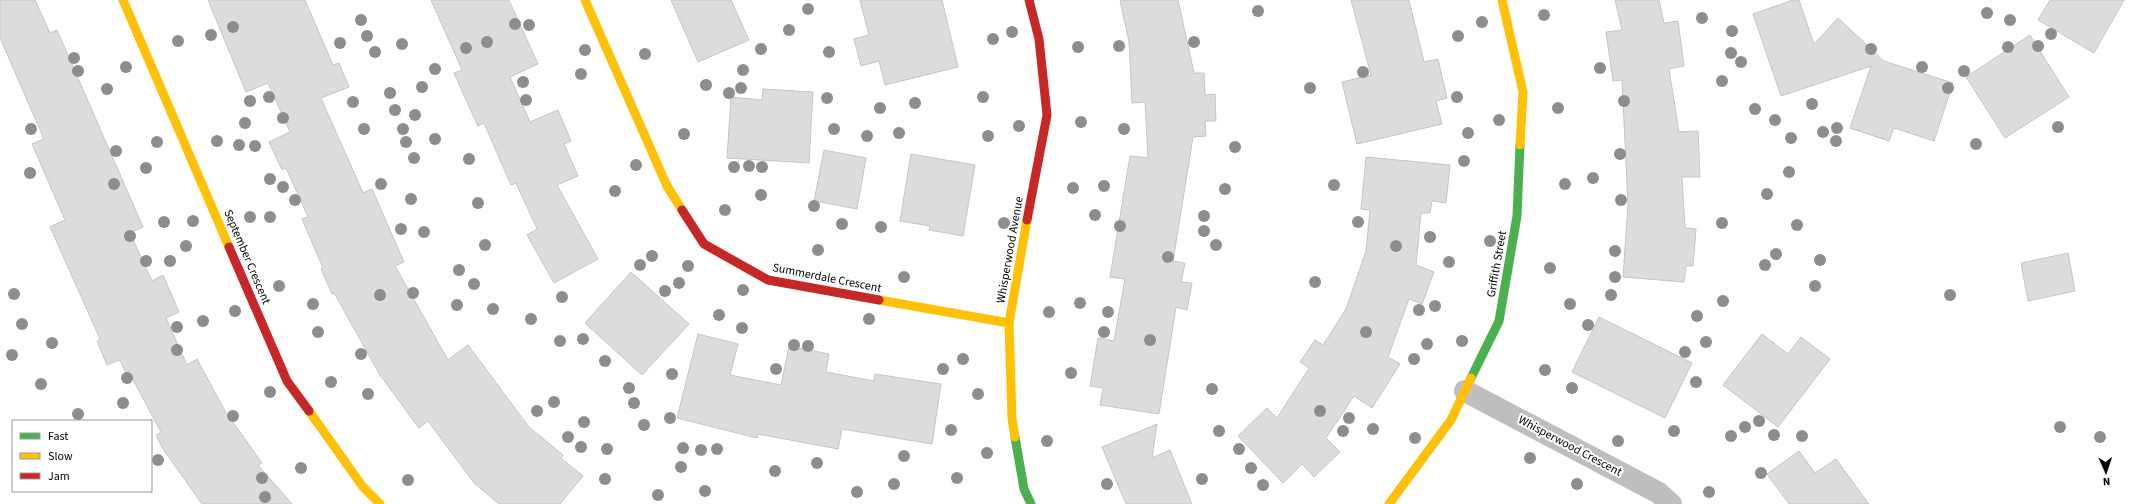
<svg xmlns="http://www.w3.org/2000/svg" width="2138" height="504" font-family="'Source Sans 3',sans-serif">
<rect width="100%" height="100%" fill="#fff"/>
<g fill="#dcdcdc" stroke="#c5c5c5">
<path d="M0,0H35L50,33L57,30L143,227L130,233L152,281L163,275L179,312L166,318L187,365L197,359L225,411L262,463L258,465L292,504H202L163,449L156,435L161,432L130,374L127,376L120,360L107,365L97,341L100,339L50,227L65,220L32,144L44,139L0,38Z"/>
<path d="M208,0H305L333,65L339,63L349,87L321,98L363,193L372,189L404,262L395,266L448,360L468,345L529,427L563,455L561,458L583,476L560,504H499L475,484L428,421L419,428L380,375L334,293L332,294L321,269L323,268L302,219L308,217L286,168L282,170L269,142L290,132L268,83L246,92Z"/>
<path d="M431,0H509L538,64L510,77L530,122L558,110L571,141L564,144L578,176L557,185L598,259L554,283L527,235L537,229L516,183L511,185L484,123L478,126L462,91L454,73L462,70Z"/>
<path d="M671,0H731L749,40L698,62Z"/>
<path d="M860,0H942L958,67L885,85L879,61L861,66L854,39L869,35Z"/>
<path d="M1120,0H1178L1194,73H1204L1205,95L1215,94L1216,121H1205L1206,136L1193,137L1173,261L1185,263L1181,282L1192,283L1187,310L1176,307L1159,414L1100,405L1103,388L1090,386L1098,338L1114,341L1125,279L1110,277L1130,156L1148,158L1145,102L1132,103L1129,42Z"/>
<path d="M1351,0H1409L1424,62L1438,59L1447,98L1436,101L1442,124L1357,144L1342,82L1371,75Z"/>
<path d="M1615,0H1659L1664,23L1678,21L1684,66L1669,69L1679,132L1698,131L1700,177H1682L1685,228L1696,229L1693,266H1686L1684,282L1623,277L1628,204L1622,80L1613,81L1606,32L1622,30Z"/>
<path d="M1793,0H1799L1814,44L1838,18L1884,61L1953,83L1934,141L1894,128L1889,141L1850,128L1871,66L1781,96L1753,14Z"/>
<path d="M2050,0H2124L2094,53L2038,20Z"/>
<path d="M2030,35L2069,97L2005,138L1966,77Z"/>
<path d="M763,89L813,92L809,163L727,158L731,97L762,100Z"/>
<path d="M824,150L866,158L857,209L814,201Z"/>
<path d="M911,154L975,165L963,236L929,230L930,226L900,221Z"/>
<path d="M1366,157L1450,165L1446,203L1432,201L1430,213H1421L1416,265L1434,272L1422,304L1409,299L1388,357L1400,364L1372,408L1354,396L1326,438L1340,452L1314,477L1302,464L1283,483L1238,436L1267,408L1277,418L1309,368L1300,362L1315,340L1323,345L1346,309L1366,251L1370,210L1361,209Z"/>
<path d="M2068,253L2075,291L2028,301L2021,263Z"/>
<path d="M631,272L689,324L642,375L585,323Z"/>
<path d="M1599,317L1692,363L1665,418L1572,372Z"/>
<path d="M698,334L738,344L730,375L781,385L789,346L829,354L826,372L874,381L875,374L941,384L932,444L842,429L838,449L758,434L757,438L677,418Z"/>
<path d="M1762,334L1788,354L1801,337L1830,359L1778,427L1723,385Z"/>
<path d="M1157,424L1152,458L1170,450L1192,504H1126L1102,447Z"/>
<path d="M1799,451L1815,473L1836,459L1869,504H1789L1767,474Z"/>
</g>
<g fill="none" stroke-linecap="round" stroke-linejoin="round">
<path stroke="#bebebe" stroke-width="22" d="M1465,391L1659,493L1671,504"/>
<g stroke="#4caf50" stroke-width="9">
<path d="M1471,378L1499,321L1517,216L1520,145"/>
<path d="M1015,437L1024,489L1031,504"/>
</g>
<g stroke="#ffc107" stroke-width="9">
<path d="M123,0L229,247"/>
<path d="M585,0L667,186L682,210"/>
<path d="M1502,0L1523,92L1520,145"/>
<path d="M879,300L1009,323"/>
<path d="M309,411L363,487L380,504"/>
<path d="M1015,437L1012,419L1009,323L1027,220"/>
<path d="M1389,504L1451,420L1471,378"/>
</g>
<g stroke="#c62828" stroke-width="9">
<path d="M682,210L704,244L768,280L879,300"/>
<path d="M1027,220L1047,115L1039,39L1029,0"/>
<path d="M229,247L287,381L309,411"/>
</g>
</g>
<g fill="#8d8d8d">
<circle cx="808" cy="9" r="6"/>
<circle cx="1258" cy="11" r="6"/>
<circle cx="1987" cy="13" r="6"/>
<circle cx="1544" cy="15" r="6"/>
<circle cx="1702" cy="18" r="6"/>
<circle cx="361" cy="20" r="6"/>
<circle cx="2010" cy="20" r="6"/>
<circle cx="1482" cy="22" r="6"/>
<circle cx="515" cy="24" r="6"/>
<circle cx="529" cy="25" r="6"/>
<circle cx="233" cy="27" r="6"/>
<circle cx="789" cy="30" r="6"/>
<circle cx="1732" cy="31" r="6"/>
<circle cx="1012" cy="32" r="6"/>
<circle cx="2051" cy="34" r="6"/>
<circle cx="211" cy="35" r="6"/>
<circle cx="367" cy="36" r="6"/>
<circle cx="1458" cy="36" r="6"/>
<circle cx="993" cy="39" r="6"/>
<circle cx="178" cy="41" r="6"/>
<circle cx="487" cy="42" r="6"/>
<circle cx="1194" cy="42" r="6"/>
<circle cx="340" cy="43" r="6"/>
<circle cx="402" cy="44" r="6"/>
<circle cx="1119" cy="46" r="6"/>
<circle cx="2038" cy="46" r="6"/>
<circle cx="1078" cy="47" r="6"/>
<circle cx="2008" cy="47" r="6"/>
<circle cx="466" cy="48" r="6"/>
<circle cx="761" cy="49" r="6"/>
<circle cx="1871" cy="49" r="6"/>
<circle cx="585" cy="50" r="6"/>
<circle cx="375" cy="52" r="6"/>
<circle cx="829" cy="52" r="6"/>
<circle cx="1731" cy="53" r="6"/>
<circle cx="645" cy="54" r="6"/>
<circle cx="74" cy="58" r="6"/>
<circle cx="1741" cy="62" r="6"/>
<circle cx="126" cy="67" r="6"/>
<circle cx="1922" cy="67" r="6"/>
<circle cx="1600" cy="68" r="6"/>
<circle cx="435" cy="69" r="6"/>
<circle cx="743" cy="70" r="6"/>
<circle cx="78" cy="71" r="6"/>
<circle cx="1964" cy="71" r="6"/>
<circle cx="1363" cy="72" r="6"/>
<circle cx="581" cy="74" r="6"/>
<circle cx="1722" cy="81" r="6"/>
<circle cx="523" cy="82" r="6"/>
<circle cx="706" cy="85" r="6"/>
<circle cx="422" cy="87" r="6"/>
<circle cx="741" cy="88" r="6"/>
<circle cx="1310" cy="88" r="6"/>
<circle cx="1948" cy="88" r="6"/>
<circle cx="107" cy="89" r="6"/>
<circle cx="390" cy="93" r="6"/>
<circle cx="729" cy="93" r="6"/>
<circle cx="269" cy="97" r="6"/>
<circle cx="983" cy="97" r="6"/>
<circle cx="1457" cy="97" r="6"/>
<circle cx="827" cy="98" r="6"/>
<circle cx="526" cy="100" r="6"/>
<circle cx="250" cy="101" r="6"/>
<circle cx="1624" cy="101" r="6"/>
<circle cx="353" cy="102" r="6"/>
<circle cx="915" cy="103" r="6"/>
<circle cx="1812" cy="104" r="6"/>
<circle cx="880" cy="108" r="6"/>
<circle cx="1558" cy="108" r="6"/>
<circle cx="1755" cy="109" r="6"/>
<circle cx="395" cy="110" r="6"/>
<circle cx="415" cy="115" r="6"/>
<circle cx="283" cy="118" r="6"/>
<circle cx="1499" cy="120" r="6"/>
<circle cx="1775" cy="120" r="6"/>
<circle cx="1081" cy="122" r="6"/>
<circle cx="245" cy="123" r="6"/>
<circle cx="1019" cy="126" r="6"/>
<circle cx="2058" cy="127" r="6"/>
<circle cx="1837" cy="128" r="6"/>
<circle cx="31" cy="129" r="6"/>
<circle cx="364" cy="129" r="6"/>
<circle cx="403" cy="129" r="6"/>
<circle cx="834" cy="129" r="6"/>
<circle cx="1124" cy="129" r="6"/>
<circle cx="1823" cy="132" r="6"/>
<circle cx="899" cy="133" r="6"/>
<circle cx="1468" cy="133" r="6"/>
<circle cx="684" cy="134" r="6"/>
<circle cx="867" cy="136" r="6"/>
<circle cx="988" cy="136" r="6"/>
<circle cx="1791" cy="138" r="6"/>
<circle cx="435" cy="139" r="6"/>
<circle cx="217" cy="141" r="6"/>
<circle cx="1836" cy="141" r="6"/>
<circle cx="157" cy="142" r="6"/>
<circle cx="406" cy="142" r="6"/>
<circle cx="1976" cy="144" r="6"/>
<circle cx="239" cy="145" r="6"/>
<circle cx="255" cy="146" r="6"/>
<circle cx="1235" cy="147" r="6"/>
<circle cx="116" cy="151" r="6"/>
<circle cx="1620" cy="154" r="6"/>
<circle cx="414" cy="158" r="6"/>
<circle cx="469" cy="159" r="6"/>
<circle cx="1464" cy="161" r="6"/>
<circle cx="636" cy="165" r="6"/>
<circle cx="749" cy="166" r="6"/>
<circle cx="734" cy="167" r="6"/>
<circle cx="762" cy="167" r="6"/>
<circle cx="146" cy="168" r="6"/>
<circle cx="1789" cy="172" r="6"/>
<circle cx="30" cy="173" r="6"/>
<circle cx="1593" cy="178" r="6"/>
<circle cx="270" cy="179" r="6"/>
<circle cx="114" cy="184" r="6"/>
<circle cx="381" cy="184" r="6"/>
<circle cx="1565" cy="184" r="6"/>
<circle cx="1334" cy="185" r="6"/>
<circle cx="1104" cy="186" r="6"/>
<circle cx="283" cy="187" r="6"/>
<circle cx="1073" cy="188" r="6"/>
<circle cx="1225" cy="189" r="6"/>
<circle cx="615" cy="191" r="6"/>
<circle cx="1767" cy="194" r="6"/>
<circle cx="761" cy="195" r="6"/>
<circle cx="411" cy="199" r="6"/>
<circle cx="295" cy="200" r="6"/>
<circle cx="1621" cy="200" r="6"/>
<circle cx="478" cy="203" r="6"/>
<circle cx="814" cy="206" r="6"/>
<circle cx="725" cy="210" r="6"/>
<circle cx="1095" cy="215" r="6"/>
<circle cx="1204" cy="216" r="6"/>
<circle cx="250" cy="217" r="6"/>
<circle cx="270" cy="217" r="6"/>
<circle cx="193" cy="221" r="6"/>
<circle cx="164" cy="222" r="6"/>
<circle cx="1358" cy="222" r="6"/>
<circle cx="1004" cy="223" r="6"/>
<circle cx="1722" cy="223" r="6"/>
<circle cx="842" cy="224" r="6"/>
<circle cx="1797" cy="225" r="6"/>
<circle cx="1120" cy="226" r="6"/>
<circle cx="881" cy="227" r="6"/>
<circle cx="401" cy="229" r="6"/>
<circle cx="1204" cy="231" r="6"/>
<circle cx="424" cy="232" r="6"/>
<circle cx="130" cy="236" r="6"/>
<circle cx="1430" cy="237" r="6"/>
<circle cx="1490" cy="241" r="6"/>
<circle cx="485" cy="245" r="6"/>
<circle cx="1216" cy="245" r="6"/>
<circle cx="186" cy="246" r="6"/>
<circle cx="1396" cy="246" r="6"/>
<circle cx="818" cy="250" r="6"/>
<circle cx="1615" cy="251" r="6"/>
<circle cx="1776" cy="254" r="6"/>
<circle cx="652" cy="256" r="6"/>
<circle cx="1168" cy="257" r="6"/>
<circle cx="1820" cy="260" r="6"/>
<circle cx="146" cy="261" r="6"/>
<circle cx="170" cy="261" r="6"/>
<circle cx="1449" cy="262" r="6"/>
<circle cx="640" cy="265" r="6"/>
<circle cx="1765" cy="265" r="6"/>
<circle cx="688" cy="266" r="6"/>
<circle cx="1550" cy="268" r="6"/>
<circle cx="459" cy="270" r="6"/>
<circle cx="904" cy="277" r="6"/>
<circle cx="1615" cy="277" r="6"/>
<circle cx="1315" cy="282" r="6"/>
<circle cx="679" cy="283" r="6"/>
<circle cx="474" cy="284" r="6"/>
<circle cx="279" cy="286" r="6"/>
<circle cx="1815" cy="286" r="6"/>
<circle cx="743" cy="290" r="6"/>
<circle cx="665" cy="291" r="6"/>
<circle cx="413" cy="293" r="6"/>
<circle cx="14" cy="294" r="6"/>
<circle cx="380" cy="295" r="6"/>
<circle cx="1611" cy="295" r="6"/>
<circle cx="1950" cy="295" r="6"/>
<circle cx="562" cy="297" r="6"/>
<circle cx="1723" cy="301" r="6"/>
<circle cx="1080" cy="303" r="6"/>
<circle cx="313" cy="304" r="6"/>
<circle cx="1570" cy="304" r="6"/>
<circle cx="457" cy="305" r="6"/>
<circle cx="1435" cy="306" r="6"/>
<circle cx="493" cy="309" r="6"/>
<circle cx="1419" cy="310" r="6"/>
<circle cx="235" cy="311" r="6"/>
<circle cx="1049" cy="312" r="6"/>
<circle cx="1108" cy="312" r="6"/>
<circle cx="719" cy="315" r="6"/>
<circle cx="1697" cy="316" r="6"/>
<circle cx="531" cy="319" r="6"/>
<circle cx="869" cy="319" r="6"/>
<circle cx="203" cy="321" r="6"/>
<circle cx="22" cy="324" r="6"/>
<circle cx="1588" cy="325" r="6"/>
<circle cx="177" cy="327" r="6"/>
<circle cx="742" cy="328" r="6"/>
<circle cx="318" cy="332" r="6"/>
<circle cx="1104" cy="332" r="6"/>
<circle cx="1366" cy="332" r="6"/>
<circle cx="583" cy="339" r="6"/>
<circle cx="1150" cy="340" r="6"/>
<circle cx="560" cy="341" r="6"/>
<circle cx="1462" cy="341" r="6"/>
<circle cx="1706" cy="342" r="6"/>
<circle cx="52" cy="343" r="6"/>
<circle cx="1427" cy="344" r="6"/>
<circle cx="794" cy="345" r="6"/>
<circle cx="808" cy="346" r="6"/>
<circle cx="177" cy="350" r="6"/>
<circle cx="1685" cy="352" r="6"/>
<circle cx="361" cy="354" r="6"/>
<circle cx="12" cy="355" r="6"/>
<circle cx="963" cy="359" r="6"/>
<circle cx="1414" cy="359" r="6"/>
<circle cx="605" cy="361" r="6"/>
<circle cx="776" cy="369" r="6"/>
<circle cx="943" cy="369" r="6"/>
<circle cx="1545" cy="370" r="6"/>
<circle cx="1071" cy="373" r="6"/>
<circle cx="672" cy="374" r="6"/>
<circle cx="127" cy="378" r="6"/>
<circle cx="331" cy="382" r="6"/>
<circle cx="1696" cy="382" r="6"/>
<circle cx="41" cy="384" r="6"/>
<circle cx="629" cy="388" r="6"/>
<circle cx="1572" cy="388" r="6"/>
<circle cx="1212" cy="389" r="6"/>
<circle cx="270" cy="392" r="6"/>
<circle cx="368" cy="394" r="6"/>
<circle cx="978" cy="394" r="6"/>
<circle cx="554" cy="402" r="6"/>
<circle cx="123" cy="403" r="6"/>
<circle cx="634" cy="403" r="6"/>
<circle cx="537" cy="411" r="6"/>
<circle cx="1320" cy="411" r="6"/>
<circle cx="78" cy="414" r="6"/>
<circle cx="233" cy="416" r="6"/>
<circle cx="670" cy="418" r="6"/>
<circle cx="1349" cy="418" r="6"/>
<circle cx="1759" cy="421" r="6"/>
<circle cx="584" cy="422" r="6"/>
<circle cx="644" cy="425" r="6"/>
<circle cx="1745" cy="427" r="6"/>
<circle cx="2060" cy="427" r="6"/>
<circle cx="1373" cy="429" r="6"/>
<circle cx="951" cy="430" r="6"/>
<circle cx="1219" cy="431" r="6"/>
<circle cx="1343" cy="431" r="6"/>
<circle cx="1674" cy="431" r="6"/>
<circle cx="1774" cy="435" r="6"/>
<circle cx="1731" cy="436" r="6"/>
<circle cx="1802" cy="436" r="6"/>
<circle cx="568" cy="437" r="6"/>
<circle cx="2100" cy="437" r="6"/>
<circle cx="1415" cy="438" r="6"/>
<circle cx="1047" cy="441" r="6"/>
<circle cx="1618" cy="441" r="6"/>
<circle cx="581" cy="447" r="6"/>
<circle cx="683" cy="448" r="6"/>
<circle cx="607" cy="449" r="6"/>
<circle cx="717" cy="449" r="6"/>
<circle cx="1239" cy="449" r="6"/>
<circle cx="701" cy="450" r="6"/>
<circle cx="987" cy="453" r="6"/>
<circle cx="904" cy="456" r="6"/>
<circle cx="1530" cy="458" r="6"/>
<circle cx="158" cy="460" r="6"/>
<circle cx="817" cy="463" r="6"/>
<circle cx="681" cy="467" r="6"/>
<circle cx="301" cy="468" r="6"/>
<circle cx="1251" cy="468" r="6"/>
<circle cx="775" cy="471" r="6"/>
<circle cx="1761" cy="473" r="6"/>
<circle cx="262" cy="478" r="6"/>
<circle cx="957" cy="478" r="6"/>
<circle cx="605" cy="479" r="6"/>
<circle cx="1202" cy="479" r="6"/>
<circle cx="408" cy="480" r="6"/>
<circle cx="894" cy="484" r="6"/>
<circle cx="1107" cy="484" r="6"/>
<circle cx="1577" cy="484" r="6"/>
<circle cx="1263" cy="485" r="6"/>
<circle cx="705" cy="491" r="6"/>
<circle cx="857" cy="492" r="6"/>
<circle cx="1709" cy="492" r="6"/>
<circle cx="658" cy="495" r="6"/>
<circle cx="265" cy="497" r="6"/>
</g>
<g text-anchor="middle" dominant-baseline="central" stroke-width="4" stroke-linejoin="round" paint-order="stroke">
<g font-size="12" fill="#000" stroke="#fff">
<text transform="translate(1010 250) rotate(-80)">Whisperwood Avenue</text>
<text transform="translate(247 257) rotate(67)">September Crescent</text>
<text transform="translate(1497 264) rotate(-80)">Griffith Street</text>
<text transform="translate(827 278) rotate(11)">Summerdale Crescent</text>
<text transform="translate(1570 446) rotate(28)">Whisperwood Crescent</text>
</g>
</g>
<rect x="12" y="420" width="140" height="72" fill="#ffffff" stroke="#999999"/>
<rect x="20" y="433" width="20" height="6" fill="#4caf50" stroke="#999999"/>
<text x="48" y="440" font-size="12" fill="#000000">Fast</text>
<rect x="20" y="453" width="20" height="6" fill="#ffc107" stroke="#999999"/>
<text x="48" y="460" font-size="12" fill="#000000">Slow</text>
<rect x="20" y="473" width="20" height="6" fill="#c62828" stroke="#999999"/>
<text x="48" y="480" font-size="12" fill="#000000">Jam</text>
<g transform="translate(2106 472) rotate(177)" stroke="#ffffff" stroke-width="3" paint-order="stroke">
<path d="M0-3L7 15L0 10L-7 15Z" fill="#000000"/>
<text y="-6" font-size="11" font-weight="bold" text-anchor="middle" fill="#000000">N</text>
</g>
</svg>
